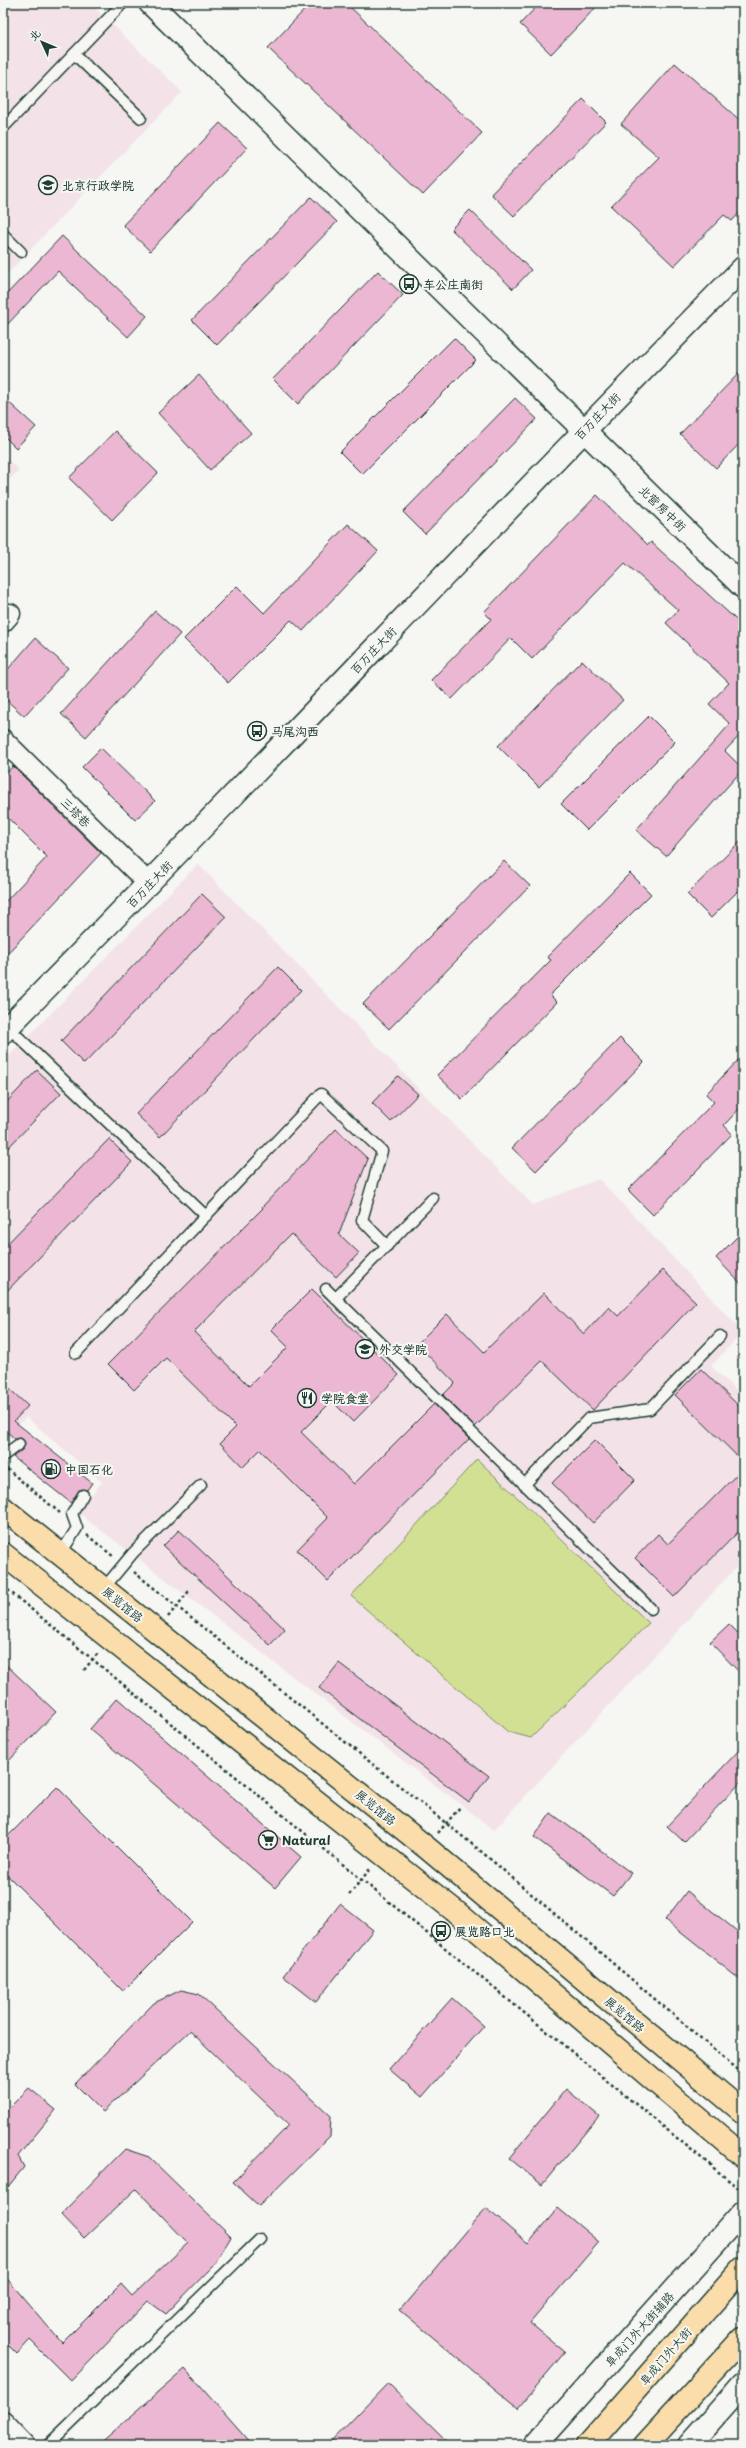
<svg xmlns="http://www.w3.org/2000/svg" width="746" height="2448" font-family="'Playpen Sans','LXGW WenKai TC',sans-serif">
<rect width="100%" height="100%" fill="#f6f6f2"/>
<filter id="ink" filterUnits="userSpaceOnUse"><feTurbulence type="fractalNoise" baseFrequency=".025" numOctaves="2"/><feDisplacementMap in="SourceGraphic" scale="8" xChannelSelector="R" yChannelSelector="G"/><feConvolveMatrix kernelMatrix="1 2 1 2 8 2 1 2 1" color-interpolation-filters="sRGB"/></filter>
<g filter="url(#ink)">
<g fill="#f3e3e9">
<path d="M3,3H90L182,92L3,278Z"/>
<path d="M3,455L19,470L3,486Z"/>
<path d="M198,864L533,1205L599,1179L743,1332L711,1366L743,1397V1560L494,1830L77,1512L102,1482L26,1417L3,1442V1062Z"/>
</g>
<path fill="#d1e093" stroke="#788e64" d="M477,1459L649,1623L531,1738L508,1732L351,1596Z"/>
<g fill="#ecb7d3" stroke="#1f3d34">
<path d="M311,3H346L482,133L423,195L268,48Z"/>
<path d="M540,3H600L551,54L520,24Z"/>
<path d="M675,63L743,123V209L732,221L724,215L674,266L611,206L659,157L621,124Z"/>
<path d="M583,99L606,122L514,216L491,194Z"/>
<path d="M220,123L247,148L150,251L123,225Z"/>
<path d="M311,197L337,222L217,345L192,320Z"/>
<path d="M470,210L531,270L513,289L451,229Z"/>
<path d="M62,236L147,316L128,337L58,271L3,329V298Z"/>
<path d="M378,271L403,295L298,404L273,379Z"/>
<path d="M454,338L476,360L362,474L340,452Z"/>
<path d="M743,369V440L716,468L680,434Z"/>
<path d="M199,375L251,433L210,470L158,413Z"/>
<path d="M3,397L36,427L16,448L3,435Z"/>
<path d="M515,398L537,419L425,534L403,512Z"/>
<path d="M115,431L158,473L112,520L69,478Z"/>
<path d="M597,495L648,545L651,542L743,626V736L741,734L725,751L743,769L666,856L636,830L730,724L709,704L729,683L666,623L678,610L625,563L532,659L511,638L452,699L431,680L491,619L484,612Z"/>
<path d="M348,524L378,551L303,631L291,620L228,683L184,639L237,586L264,613Z"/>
<path d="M155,611L180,634L86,737L61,714Z"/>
<path d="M35,638L68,668L24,716L3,697V675Z"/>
<path d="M582,660L623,700L539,787L498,746Z"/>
<path d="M649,716L675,742L587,830L561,804Z"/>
<path d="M101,748L155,801L135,820L82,767Z"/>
<path d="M13,766L101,853L3,958V904L47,857L3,813V777Z"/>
<path d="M743,839V886L711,918L687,894Z"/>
<path d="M504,861L530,886L389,1029L363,1004Z"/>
<path d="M630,873L651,894L550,995L557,1002L462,1099L437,1075L551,960L547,957Z"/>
<path d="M202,894L226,917L84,1064L61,1041Z"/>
<path d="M278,967L301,990L160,1137L136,1114Z"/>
<path d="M620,1038L644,1062L536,1171L512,1148Z"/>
<path d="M743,1055V1105L724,1125L732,1134L653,1215L628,1190L714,1102L706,1094Z"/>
<path d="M37,1070L61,1093L3,1153V1106Z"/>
<path d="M398,1076L418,1094L391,1122L372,1103Z"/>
<path d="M336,1129L368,1159L339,1234L359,1253L336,1277L291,1234L194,1332L249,1386L288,1347L271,1330L312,1289L399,1375L353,1422L332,1401L301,1432L354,1484L434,1404L469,1439L328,1581L297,1550L328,1518L260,1450L243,1467L220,1443L236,1427L166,1358L134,1390L108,1364L263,1208L262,1207Z"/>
<path d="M109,1139L132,1162L3,1295V1248Z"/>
<path d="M743,1231V1286L716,1258Z"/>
<path d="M663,1270L696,1302L593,1410L542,1361L475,1427L443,1395L455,1383L417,1344L447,1314L484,1352L544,1293L584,1334L609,1307L618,1316Z"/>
<path d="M701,1369L743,1410V1462L675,1395Z"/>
<path d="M3,1383L28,1406L14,1421L92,1483L87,1490H79L71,1503L13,1457L23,1449L25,1443L21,1438L15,1439L6,1431L3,1434Z"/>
<path d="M595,1440L635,1480L593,1523L552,1483Z"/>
<path d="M743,1468V1527L674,1597L635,1558L658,1534L668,1544Z"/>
<path d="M179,1530L285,1629L270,1645L163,1546Z"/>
<path d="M729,1624L743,1638V1676L710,1642Z"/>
<path d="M3,1662L56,1712L3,1767Z"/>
<path d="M339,1663L489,1776L469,1802L319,1688Z"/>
<path d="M117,1698L301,1857L275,1888L90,1729Z"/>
<path d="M743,1746V1780L684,1842L667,1826Z"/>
<path d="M57,1787L192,1922L123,1991L3,1871V1841Z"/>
<path d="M551,1813L631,1873L613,1896L534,1837Z"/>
<path d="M687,1891L743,1936V1982L665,1920Z"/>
<path d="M340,1904L373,1930L316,2002L283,1976Z"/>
<path d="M181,1990L199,1994L331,2116L330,2136L259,2206L233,2182L289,2125L190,2031L103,2112L75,2084L154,2003Z"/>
<path d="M452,1998L484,2026L422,2097L389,2069Z"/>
<path d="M29,2088L56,2110L18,2156L24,2167L3,2193V2114Z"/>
<path d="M566,2089L599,2116L542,2185L509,2158Z"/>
<path d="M125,2149L149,2157L231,2237L213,2266L166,2314L148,2301L71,2381L30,2340L17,2354L3,2340V2274L62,2343L121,2284L132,2296L188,2243L136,2189L84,2238L61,2214Z"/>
<path d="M486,2208L528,2244L558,2208L599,2242L530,2323L565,2352L518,2408L400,2310Z"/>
<path d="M185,2369L252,2445H98Z"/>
<path d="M388,2383L451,2445H328Z"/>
</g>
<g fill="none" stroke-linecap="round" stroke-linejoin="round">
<g stroke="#1f3d34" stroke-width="13">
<g id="lane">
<path d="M74,54L141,118"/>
<path d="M3,128L123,3"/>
<path d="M3,234L21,252"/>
<path d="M8,1027L206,1216"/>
<path d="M326,1289L651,1609"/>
<path d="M336,1298L433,1198"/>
<path d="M76,1353L321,1094L382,1151L362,1220L387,1246"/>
<path d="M3,1456L19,1444"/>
<path d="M524,1485L589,1418L650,1409L720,1336"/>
<path d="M61,1553L77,1528L72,1514L83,1495"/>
<path d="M104,1588L133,1553L201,1485"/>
<path d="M48,2445L260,2239"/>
</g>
</g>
<g stroke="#1f3d34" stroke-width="23">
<g id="street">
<path d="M3,622L10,614"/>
<path d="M3,740L149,884"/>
<path d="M3,2422L25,2445"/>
</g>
</g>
<g stroke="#1f3d34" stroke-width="25">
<g id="secondary">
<path d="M150,3L743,587"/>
<path d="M3,1032C252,780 494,520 743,268"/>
<path d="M535,2445L743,2212"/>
<path d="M689,2445L743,2384"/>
</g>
</g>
<g stroke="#1f3d34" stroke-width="25">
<g id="primary">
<path d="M3,1508L427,1848L743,2112"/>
<path d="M3,1554L455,1911L743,2156"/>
</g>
</g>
<g stroke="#1f3d34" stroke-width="25">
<g id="highway">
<path d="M587,2445L743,2268"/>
<path d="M645,2445L743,2338"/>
</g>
</g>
<g stroke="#1f3d34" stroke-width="2.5" stroke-dasharray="3 3" stroke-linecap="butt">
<path d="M7,1469L60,1513"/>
<path d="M87,1535L114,1557"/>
<path d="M134,1572L483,1853L743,2074"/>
<path d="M3,1586L743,2192"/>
<path d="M168,1617L189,1591"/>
<path d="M84,1670L98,1653"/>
<path d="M438,1833L461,1806"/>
<path d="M349,1895L370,1869"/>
</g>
<use href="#lane" stroke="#f6f6f2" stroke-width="10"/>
<use href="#street" stroke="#f6f6f2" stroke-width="20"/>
<use href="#secondary" stroke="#f6f6f2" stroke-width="22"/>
<use href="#primary" stroke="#fbddab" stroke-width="22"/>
<use href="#highway" stroke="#fbddab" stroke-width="22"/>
</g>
</g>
<defs>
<g id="university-ring" transform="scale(1)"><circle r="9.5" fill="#f6f6f2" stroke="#1f3d34" stroke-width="1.5"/><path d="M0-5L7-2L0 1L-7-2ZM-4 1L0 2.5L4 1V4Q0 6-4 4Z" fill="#1f3d34"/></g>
<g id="bus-ring" transform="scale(1)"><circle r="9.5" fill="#f6f6f2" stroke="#1f3d34" stroke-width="1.5"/><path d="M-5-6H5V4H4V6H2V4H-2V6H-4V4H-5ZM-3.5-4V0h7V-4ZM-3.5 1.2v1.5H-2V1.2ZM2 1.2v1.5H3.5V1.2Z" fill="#1f3d34"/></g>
<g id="restaurant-ring" transform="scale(1)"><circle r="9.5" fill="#f6f6f2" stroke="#1f3d34" stroke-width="1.5"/><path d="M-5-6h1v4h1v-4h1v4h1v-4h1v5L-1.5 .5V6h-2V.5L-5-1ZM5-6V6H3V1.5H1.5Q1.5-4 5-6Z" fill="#1f3d34"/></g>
<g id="fuel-ring" transform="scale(1)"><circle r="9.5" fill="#f6f6f2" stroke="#1f3d34" stroke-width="1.5"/><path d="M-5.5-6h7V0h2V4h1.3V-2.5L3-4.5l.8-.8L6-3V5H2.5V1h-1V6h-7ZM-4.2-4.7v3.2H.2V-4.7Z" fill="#1f3d34"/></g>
<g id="supermarket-ring" transform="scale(1)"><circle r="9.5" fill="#f6f6f2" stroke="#1f3d34" stroke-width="1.5"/><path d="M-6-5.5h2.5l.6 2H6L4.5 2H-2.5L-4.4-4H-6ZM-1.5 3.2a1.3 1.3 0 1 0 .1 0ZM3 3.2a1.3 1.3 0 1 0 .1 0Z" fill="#1f3d34"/></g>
</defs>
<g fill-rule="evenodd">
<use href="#university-ring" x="48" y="185"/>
<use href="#bus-ring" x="409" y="284"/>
<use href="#bus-ring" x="257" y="731"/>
<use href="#university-ring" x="365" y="1349"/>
<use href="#restaurant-ring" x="307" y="1398"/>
<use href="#fuel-ring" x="51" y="1469"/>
<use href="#supermarket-ring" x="268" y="1840"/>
<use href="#bus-ring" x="441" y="1931"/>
</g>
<g text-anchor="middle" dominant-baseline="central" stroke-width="4" stroke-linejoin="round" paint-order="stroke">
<g font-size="12" font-weight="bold" fill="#1f3d34" stroke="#f6f6f2" text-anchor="start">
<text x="62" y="185">北京行政学院</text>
<text x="423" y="284">车公庄南街</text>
<text x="271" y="731">马尾沟西</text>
<text x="379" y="1349">外交学院</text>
<text x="321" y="1398">学院食堂</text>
<text x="65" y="1469">中国石化</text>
<text x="282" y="1840">Natural</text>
<text x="455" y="1931">展览路口北</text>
</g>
<g font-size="12" fill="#1f3d34" stroke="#f6f6f2">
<text transform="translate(597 416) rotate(-46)">百万庄大街</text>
<text transform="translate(663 508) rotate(44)">北营房中街</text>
<text transform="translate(373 650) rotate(-46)">百万庄大街</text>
<text transform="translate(76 812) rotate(45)">三塔巷</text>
<text transform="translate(149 884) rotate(-46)">百万庄大街</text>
<text transform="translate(123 1604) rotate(39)">展览馆路</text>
<text transform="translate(376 1807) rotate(39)">展览馆路</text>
<text transform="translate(625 2014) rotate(40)">展览馆路</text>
<text transform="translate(639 2329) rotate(-48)">阜成门外大街辅路</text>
<text transform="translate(665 2356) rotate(-49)">阜成门外大街</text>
</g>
</g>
<rect width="746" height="2448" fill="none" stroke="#f6f6f2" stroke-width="16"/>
<rect x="8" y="8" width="730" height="2432" fill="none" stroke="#1f3d34" stroke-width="1.5" filter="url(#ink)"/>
<g transform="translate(42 42) rotate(314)" stroke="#f6f6f2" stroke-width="3" paint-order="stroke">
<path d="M0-3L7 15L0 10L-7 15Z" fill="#1f3d34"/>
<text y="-6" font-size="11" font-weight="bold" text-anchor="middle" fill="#1f3d34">北</text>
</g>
</svg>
